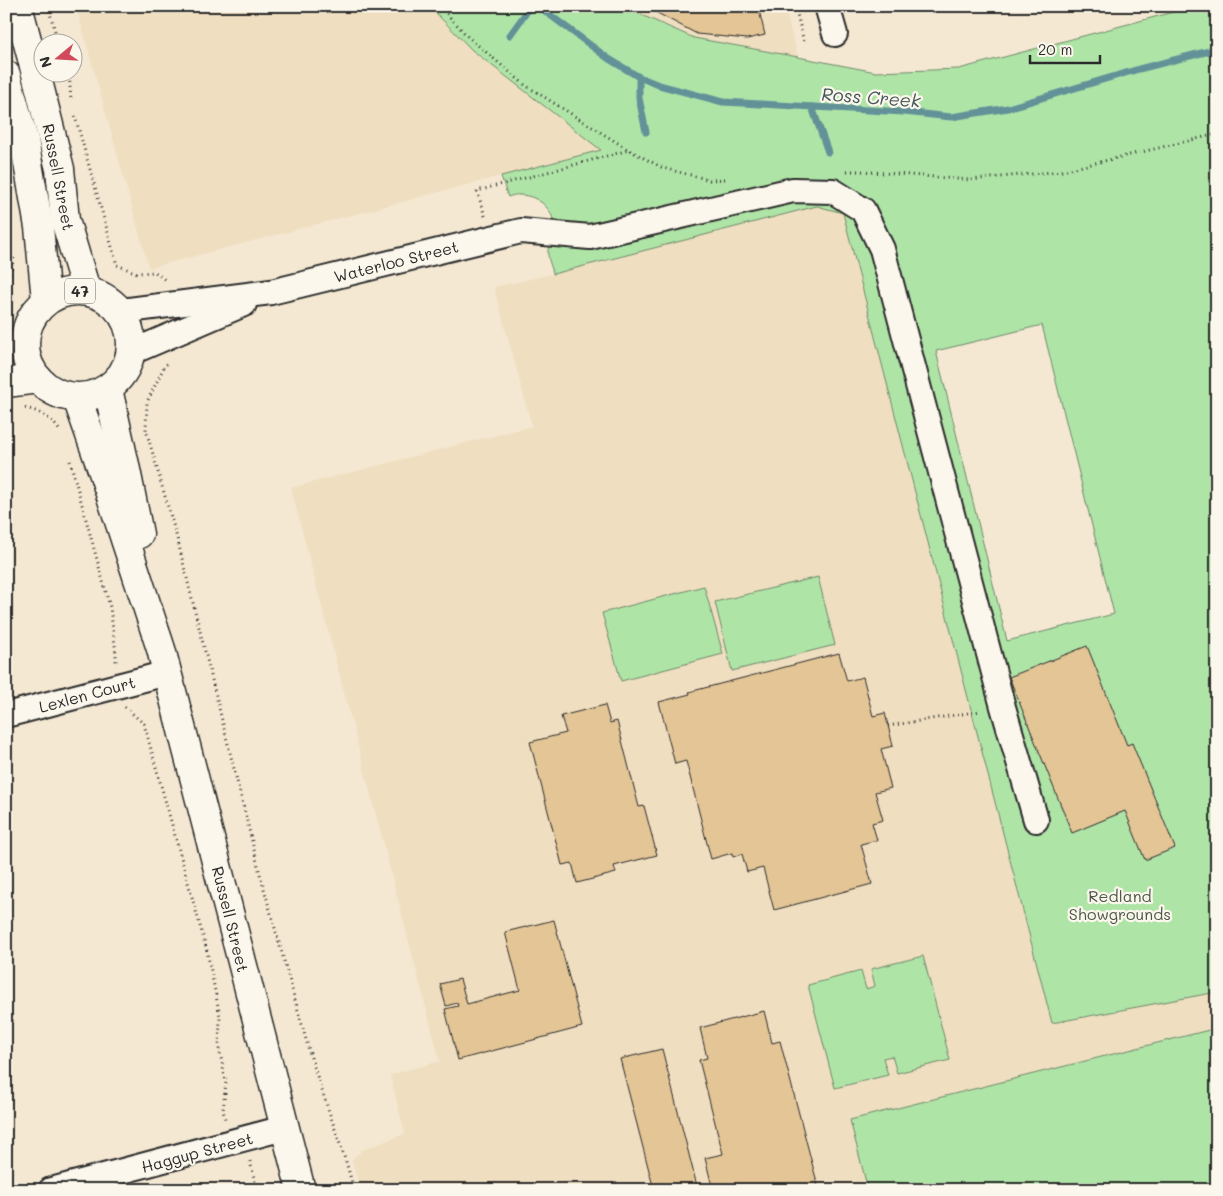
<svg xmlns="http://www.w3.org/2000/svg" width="1223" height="1196" font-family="Mali,sans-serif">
<rect width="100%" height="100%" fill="#f4e8d2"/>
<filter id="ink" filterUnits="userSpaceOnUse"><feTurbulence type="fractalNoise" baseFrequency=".02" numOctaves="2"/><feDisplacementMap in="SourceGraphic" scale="10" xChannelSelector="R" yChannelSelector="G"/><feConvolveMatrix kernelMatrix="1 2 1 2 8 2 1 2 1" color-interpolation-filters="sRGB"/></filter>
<g filter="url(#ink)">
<g fill="#efdec0">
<path d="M76,6H429L472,50L601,150L501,176L149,268Z"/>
<path d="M621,6H784L798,57L694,38Z"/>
<path d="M817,206L843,213L1052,1023L1217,992V1190H360L352,1160L362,1150L405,1134L390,1075L440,1061L291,488L532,426L494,287L553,274Z"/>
</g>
<g fill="#afe4a7" stroke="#6d8869" fill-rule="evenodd">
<path d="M429,6H621L694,38L798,57L876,72L959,69L1196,6H1217V992L1052,1023L843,213L817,206L553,274C552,267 547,258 548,251C548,245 553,239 554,233C557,212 540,195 519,195C516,194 511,196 508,197L501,176L601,150L472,50ZM1042,325L1114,614L1007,641L936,351Z"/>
<path d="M818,577L835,645L732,671L715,602Z"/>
<path d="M704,586L723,654L621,681L602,613Z"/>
<path d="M923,956L950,1060L897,1073L892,1056L883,1058L888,1075L835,1088L808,985L861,971L866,989L875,986L871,969Z"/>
<path d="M1217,1028V1190H868L850,1120Z"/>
</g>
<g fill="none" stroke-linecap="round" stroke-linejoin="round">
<g stroke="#629298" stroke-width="7">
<path d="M541,6L546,12L609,59L639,77L659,85L723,102L904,112L951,117L1008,108L1139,69L1217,49"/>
<path d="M510,35L531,6"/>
<path d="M639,77V98L646,132"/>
<path d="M812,107L828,152"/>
</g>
</g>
<g fill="#e3c596" stroke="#2b2b2b">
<path d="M644,6H758L765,35L747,39L697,34Z"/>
<path d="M1087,646L1127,745L1132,743L1175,848L1145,860L1125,811L1072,833L1009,677Z"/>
<path d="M839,653L847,681L863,677L873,716L885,713L893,746L881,749L891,788L875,792L883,820L872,823L877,840L861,844L872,884L774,910L763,868L747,872L742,854L733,857L732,853L711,859L686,761L675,764L659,702L690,694L689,692Z"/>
<path d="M605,705L610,723L617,721L639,807L644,806L657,855L614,866L616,873L577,883L572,863L562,865L530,742L566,733L561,716Z"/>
<path d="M554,920L582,1027L458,1060L445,1009L458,1006L457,1003L446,1006L440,984L460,979L467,1004L520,990L505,932Z"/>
<path d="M764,1011L772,1043L780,1041L819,1190H713L705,1158L723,1154L699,1060L707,1058L700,1028Z"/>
<path d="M662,1049L698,1190H654L620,1059Z"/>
</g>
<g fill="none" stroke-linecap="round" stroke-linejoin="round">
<g stroke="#2b2b2b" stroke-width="28">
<g id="minor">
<path d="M827,6L835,34"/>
<path d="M121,311L271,292L521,231L590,237L793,190L833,191L863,210L882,249L1003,707L1036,820"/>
<path d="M132,352L244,304"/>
<path d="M6,715L167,673"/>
<path d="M51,1190L284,1128"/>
</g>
</g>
<g stroke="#2b2b2b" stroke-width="31">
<g id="major">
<path d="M108,389L125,465L139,534"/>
<path d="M77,398L103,472L161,649L301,1190"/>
</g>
</g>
<g stroke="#2b2b2b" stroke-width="31">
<g id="highway">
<path d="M18,6L40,89L60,169L65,220L86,290"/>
<path d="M6,75L24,140L39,227L46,300"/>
<circle cx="78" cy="344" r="53"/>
<path d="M6,383L38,379"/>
</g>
</g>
<g stroke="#2b2b2b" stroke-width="3" stroke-dasharray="1 4" stroke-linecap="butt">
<path d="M48,6L58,42"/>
<path d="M440,6L468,37L525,85L629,150L663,168L710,180L726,179"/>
<path d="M795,6L804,42"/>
<path d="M69,72L71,100"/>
<path d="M75,116L117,265L137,273L155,272L166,281"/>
<path d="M847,171H861L970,180L1062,171L1217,134"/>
<path d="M6,208L9,216"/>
<path d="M485,216L477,191L629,150"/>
<path d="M6,293L14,257"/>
<path d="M167,364L165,365L147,402L146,430L177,538L261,878L312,1061L347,1165L354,1190"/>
<path d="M25,408C40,411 51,418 60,431"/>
<path d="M70,461L110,607L116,653V664"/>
<path d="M125,707L144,724L207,951L220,1016L219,1048L226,1082L223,1110L225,1119"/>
<path d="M888,726L980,711"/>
<path d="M250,1161L257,1190"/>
</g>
<use href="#minor" stroke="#fbf7ec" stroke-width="24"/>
<use href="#major" stroke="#fbf7ec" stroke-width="28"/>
<use href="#highway" stroke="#fbf7ec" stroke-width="28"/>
</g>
</g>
<g text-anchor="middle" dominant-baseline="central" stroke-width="4.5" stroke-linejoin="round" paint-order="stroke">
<rect fill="#fbf7ec" stroke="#696865" stroke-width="1" x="65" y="278.5" width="30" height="25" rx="4"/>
<g font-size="15" font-weight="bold" fill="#2b2b2b">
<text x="80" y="291">47</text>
</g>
<g font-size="16" fill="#2b2b2b" stroke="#fbf7ec">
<text transform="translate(59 177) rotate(79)">Russell Street</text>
<text transform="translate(396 261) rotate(-14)">Waterloo Street</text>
<text transform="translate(87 694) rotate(-15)">Lexlen Court</text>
<text transform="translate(231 919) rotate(76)">Russell Street</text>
<text transform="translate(197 1152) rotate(-15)">Haggup Street</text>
</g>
<g font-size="16" fill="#4c594a" stroke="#fbf7ec">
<text x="1120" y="895">Redland<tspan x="1120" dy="18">Showgrounds</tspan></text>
</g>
<g font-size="18" font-style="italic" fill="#425658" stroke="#fbf7ec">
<text transform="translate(871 97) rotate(4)">Ross Creek</text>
</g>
</g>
<rect width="1223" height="1196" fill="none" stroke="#fbf7ec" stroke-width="25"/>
<rect x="12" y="12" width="1198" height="1171" fill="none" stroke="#2b2b2b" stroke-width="2" filter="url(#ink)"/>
<g transform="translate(58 58) rotate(252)"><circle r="24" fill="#fbf7ec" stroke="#a8a59f"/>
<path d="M0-4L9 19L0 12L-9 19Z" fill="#d1495b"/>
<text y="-8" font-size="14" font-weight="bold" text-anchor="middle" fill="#2b2b2b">N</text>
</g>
<path d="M1030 55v8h70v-8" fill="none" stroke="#2b2b2b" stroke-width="2.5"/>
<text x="1038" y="55" font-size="15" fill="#2b2b2b" stroke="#fbf7ec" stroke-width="4" paint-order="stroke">20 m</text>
</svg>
